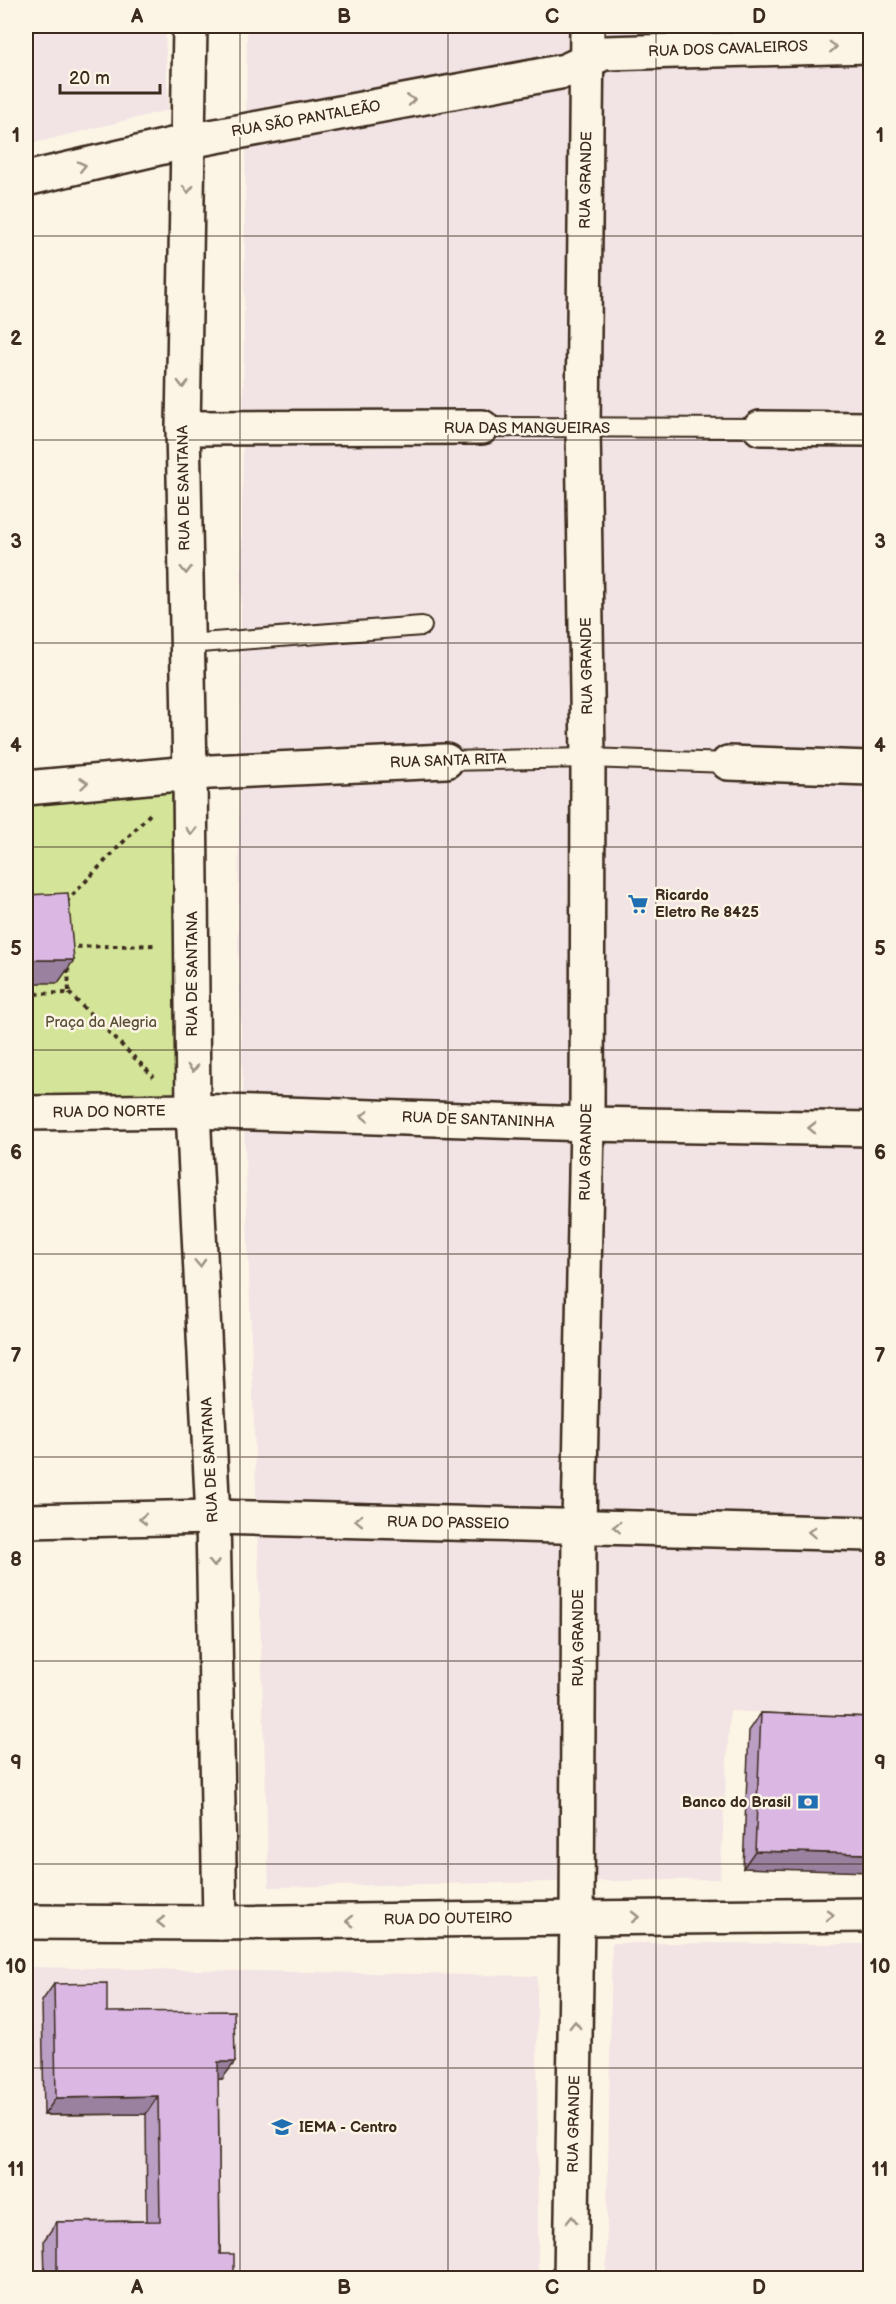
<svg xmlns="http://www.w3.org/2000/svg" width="896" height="2304" font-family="'Balsamiq Sans',sans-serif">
<rect width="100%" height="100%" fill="#fcf5e5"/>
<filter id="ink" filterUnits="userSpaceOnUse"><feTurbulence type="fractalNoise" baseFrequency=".0167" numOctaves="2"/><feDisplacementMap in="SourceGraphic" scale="12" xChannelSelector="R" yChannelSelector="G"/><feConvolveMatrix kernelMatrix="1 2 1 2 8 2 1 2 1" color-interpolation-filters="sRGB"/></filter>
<g filter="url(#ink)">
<g fill="#f2e3e4">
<path d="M26,26H165L168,110L26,145Z"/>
<path d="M247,26H870V1718L730,1711L720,1879L269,1887L238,936Z"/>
<path d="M612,1943L870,1944V2278H606Z"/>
<path d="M26,1967L537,1976L538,2278H26Z"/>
</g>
<path fill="#d4e599" stroke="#88885c" stroke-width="1.5" d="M172,791L178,1098H26V804Z"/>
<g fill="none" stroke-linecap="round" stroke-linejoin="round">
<g stroke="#3b2a1e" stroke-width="22">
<g id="lane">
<path d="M482,427L760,428"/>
<path d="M187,644L422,626"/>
<path d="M446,761L588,758L728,763"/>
</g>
</g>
<g stroke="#3b2a1e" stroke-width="38">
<g id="street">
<path d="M587,26L583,427L588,758L587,1124L579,1526L577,1918L870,1915"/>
<path d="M189,141L565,71L604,53L870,46"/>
<path d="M183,428L482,427"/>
<path d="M760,428L870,429"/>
<path d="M728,763L870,768"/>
<path d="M26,788L190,773L446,761"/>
<path d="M26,1113L193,1111L587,1124L870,1129"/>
<path d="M26,1521L213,1517L870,1534"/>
</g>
</g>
<g stroke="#3b2a1e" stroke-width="38">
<g id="secondary">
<path d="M190,26L183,428L190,773L193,1111L213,1517L220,1923"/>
<path d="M26,179L189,141"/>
<path d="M26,1922L220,1923L577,1918L571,2278"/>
</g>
</g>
<g stroke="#3b2a1e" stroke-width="4" stroke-dasharray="4.5 4.5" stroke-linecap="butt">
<path d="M66,902L152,812"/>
<path d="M68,947L158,945"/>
<path d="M69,993L154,1077"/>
<path d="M26,994L69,993L68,965"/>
</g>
<use href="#lane" stroke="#fcf5e5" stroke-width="18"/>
<use href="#street" stroke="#fcf5e5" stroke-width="33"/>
<use href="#secondary" stroke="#fcf5e5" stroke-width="33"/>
</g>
<g fill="#bb9ec3" stroke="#3b2a1e" stroke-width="1.5">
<path d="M761,1713L870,1717L743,1868L749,1731Z"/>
<path d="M54,1984L107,2012L222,2079H218L220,2254L234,2278H45L44,2240L57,2222L147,2221L146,2114L44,2115L42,2001Z"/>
</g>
<g fill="#99819f" stroke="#3b2a1e" stroke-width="1.5">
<path d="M26,960H74L58,983H26Z"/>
<path d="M755,1851L870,1854V1872L743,1868Z"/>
<path d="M218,2062H235L222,2079H206Z"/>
<path d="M158,2096L146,2114L44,2115L56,2098Z"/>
</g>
<g fill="#dab8e3" stroke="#3b2a1e" stroke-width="1.5">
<path d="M68,893L74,960H26V895Z"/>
<path d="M761,1713L870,1717V1854L755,1851Z"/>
<path d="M107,1983V2012L234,2011L235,2062H218L220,2254H234V2278H57V2222L160,2221L158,2096L56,2098L54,1984Z"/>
</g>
<defs><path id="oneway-chevron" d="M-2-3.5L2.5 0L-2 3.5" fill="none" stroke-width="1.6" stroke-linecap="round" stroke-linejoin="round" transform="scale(1.5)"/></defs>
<g stroke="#9c9082">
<use href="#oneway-chevron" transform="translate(833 47) rotate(-2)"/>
<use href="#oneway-chevron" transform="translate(411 100) rotate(-10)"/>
<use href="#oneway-chevron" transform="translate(82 166) rotate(-13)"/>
<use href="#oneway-chevron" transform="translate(188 189) rotate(91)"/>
<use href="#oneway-chevron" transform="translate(183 384) rotate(91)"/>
<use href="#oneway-chevron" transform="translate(186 570) rotate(89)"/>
<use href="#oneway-chevron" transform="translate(84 783) rotate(-5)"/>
<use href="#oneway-chevron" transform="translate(191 831) rotate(90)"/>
<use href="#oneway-chevron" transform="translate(193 1068) rotate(90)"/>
<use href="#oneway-chevron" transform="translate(365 1116) rotate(-178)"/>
<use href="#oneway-chevron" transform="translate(812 1128) rotate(-179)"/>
<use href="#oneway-chevron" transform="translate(200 1263) rotate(87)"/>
<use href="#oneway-chevron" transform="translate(143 1519) rotate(179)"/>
<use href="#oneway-chevron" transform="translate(359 1520) rotate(-179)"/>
<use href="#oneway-chevron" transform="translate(617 1527) rotate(-178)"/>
<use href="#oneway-chevron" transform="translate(812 1532) rotate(-178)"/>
<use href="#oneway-chevron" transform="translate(214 1563) rotate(89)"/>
<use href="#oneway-chevron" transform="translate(830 1915)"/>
<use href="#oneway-chevron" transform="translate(635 1917)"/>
<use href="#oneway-chevron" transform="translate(350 1921) rotate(179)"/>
<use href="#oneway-chevron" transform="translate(161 1922) rotate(-180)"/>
<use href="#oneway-chevron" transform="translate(575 2025) rotate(-89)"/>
<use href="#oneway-chevron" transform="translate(572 2220) rotate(-89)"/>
</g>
</g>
<path fill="none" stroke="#3b2a1e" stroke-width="1.5" stroke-opacity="0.55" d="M240,26V2278M448,26V2278M656,26V2278M26,236H870M26,440H870M26,643H870M26,847H870M26,1050H870M26,1254H870M26,1457H870M26,1661H870M26,1864H870M26,2068H870"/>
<defs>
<g id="supermarket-bare" transform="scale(1.62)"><path d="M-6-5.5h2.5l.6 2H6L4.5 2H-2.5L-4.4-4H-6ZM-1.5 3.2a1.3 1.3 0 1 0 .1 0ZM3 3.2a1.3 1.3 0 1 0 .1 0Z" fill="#1f6fb2" stroke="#fcf5e5" stroke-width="2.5" paint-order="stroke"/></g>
<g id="bank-bare" transform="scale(1.62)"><path d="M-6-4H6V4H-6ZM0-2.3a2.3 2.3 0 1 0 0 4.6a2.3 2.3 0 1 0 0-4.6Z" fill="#1f6fb2" stroke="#fcf5e5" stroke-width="2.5" paint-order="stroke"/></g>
<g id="school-bare" transform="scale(1.62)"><path d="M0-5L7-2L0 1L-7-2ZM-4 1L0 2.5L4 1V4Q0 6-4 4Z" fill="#1f6fb2" stroke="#fcf5e5" stroke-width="2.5" paint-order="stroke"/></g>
</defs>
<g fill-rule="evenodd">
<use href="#supermarket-bare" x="638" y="904"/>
<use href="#bank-bare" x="808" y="1802"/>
<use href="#school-bare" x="282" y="2127"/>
</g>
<g text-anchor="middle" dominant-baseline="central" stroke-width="5" stroke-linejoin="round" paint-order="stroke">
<g font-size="15" fill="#3b2a1e" stroke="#fcf5e5">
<text transform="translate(728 49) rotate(-2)">RUA DOS CAVALEIROS</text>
<text transform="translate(306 119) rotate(-10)">RUA SÃO PANTALEÃO</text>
<text transform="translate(586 180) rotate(-89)">RUA GRANDE</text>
<text x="527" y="428">RUA DAS MANGUEIRAS</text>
<text transform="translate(184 488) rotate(-91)">RUA DE SANTANA</text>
<text transform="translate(587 666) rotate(-91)">RUA GRANDE</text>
<text transform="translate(448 761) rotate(-2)">RUA SANTA RITA</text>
<text transform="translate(192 974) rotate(-90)">RUA DE SANTANA</text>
<text transform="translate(109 1112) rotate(-1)">RUA DO NORTE</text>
<text transform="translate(478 1120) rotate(2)">RUA DE SANTANINHA</text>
<text transform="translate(586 1152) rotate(-89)">RUA GRANDE</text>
<text transform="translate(210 1460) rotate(-93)">RUA DE SANTANA</text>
<text transform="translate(448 1523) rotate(1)">RUA DO PASSEIO</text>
<text transform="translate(578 1638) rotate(-90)">RUA GRANDE</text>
<text transform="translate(448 1919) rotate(-1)">RUA DO OUTEIRO</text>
<text transform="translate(574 2124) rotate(-89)">RUA GRANDE</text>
</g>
<g font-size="15" font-weight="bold" fill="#3b2a1e" stroke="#fcf5e5" text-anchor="start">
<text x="655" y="895">Ricardo<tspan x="655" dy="17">Eletro Re 8425</tspan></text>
<text x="791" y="1802" text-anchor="end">Banco do Brasil</text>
<text x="299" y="2127">IEMA - Centro</text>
</g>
<g font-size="15" fill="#5a4f37" stroke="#fcf5e5">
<text x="101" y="1022">Praça da Alegria</text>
</g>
</g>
<rect width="896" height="2304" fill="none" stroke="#fcf5e5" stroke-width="66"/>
<path d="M60 84v9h100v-9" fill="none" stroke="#3b2a1e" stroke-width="3"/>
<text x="69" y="84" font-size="18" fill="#3b2a1e" stroke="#fcf5e5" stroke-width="4.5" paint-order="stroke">20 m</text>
<rect x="33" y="33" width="830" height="2238" fill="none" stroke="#3b2a1e" stroke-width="2"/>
<g font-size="20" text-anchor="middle" font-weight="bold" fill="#3b2a1e">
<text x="137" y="23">A</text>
<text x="344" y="23">B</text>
<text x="552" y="23">C</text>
<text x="759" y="23">D</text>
<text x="16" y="142">1</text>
<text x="880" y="142">1</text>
<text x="16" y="345">2</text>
<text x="880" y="345">2</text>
<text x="16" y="548">3</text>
<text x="880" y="548">3</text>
<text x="16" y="752">4</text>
<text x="880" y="752">4</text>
<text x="16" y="955">5</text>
<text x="880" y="955">5</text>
<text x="16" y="1159">6</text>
<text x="880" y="1159">6</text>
<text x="16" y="1362">7</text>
<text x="880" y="1362">7</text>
<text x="16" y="1566">8</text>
<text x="880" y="1566">8</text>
<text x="16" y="1769">9</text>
<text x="880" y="1769">9</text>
<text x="16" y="1973">10</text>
<text x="880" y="1973">10</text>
<text x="16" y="2176">11</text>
<text x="880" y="2176">11</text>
<text x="137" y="2294">A</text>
<text x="344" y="2294">B</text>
<text x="552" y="2294">C</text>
<text x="759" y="2294">D</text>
</g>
</svg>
